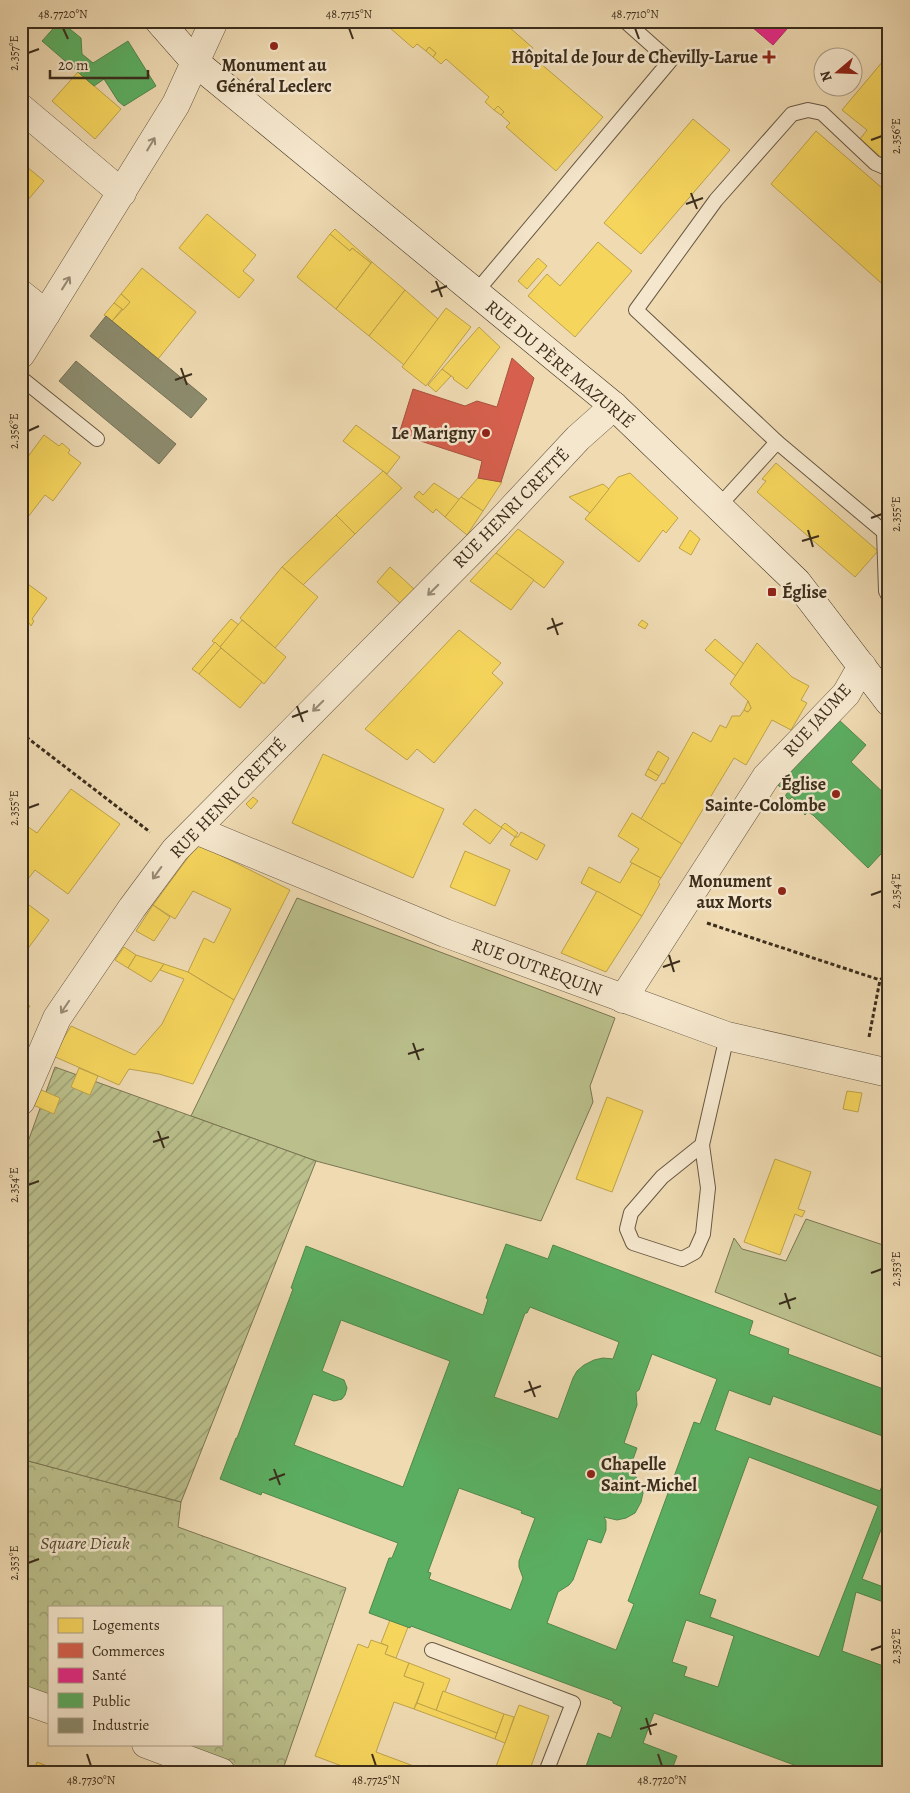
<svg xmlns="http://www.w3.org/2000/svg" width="910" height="1793" font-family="Alegreya,serif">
<defs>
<pattern id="park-crowns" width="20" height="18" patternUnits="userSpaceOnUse" patternTransform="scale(1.25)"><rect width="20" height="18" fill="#babf8b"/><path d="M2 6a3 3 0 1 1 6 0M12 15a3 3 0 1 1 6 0" fill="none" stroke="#989c71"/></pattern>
<pattern id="garden-furrows" width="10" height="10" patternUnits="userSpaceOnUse" patternTransform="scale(1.25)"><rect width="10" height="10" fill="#babf8b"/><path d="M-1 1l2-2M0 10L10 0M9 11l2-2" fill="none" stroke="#989c71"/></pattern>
</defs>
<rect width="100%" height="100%" fill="#efdab2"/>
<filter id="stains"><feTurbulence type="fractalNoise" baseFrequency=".004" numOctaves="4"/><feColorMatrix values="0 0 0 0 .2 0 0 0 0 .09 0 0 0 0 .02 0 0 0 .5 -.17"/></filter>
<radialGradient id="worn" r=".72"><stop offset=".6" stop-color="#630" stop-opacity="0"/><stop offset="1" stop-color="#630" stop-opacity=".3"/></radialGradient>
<g fill="#babf8b" stroke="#7a7654">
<path d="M297,898L615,1018L590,1086L593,1102L541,1221L316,1161L191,1116Z"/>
<path d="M806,1219L889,1247V1360L715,1292L734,1238L742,1249L786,1261Z"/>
</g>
<path fill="url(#park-crowns)" stroke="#7a7654" d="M21,1459L181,1502L178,1527L346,1588L282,1772H246L172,1744H221V1607H49V1699L21,1688Z"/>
<path fill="url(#garden-furrows)" stroke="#7a7654" d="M55,1067L316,1161L181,1502L21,1459V1161Z"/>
<g fill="#f6d55c" stroke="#bea349">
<path d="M382,21H474L476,23L477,21H502L533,48L521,62L525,65L533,57L603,117L556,171L506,127L510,123L501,115L504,112L498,106L494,110L485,102L489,97L446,59L441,64L433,57L436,53L429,47L426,51L417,44L413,48Z"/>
<path d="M429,47L436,53L433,57L426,51Z"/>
<path d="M528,53L533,57L525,65L521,62Z"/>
<path d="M889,54V151L882,158L860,139L867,130L842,110Z"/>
<path d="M78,72L121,109L95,139L52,101Z"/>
<path d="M498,106L504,112L501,115L494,110Z"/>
<path d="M693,119L730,150L641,254L604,223Z"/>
<path d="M816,131L889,194V290L771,184Z"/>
<path d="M21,162L44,181L21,208Z"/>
<path d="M207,214L256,255L243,271L254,280L239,298L179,248Z"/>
<path d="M335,229L372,262L371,263L352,248L350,251L330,234Z"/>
<path d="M330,234L350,251L352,248L371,263L336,309L297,277Z"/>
<path d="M598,242L632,271L575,337L528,296L547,274L560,286Z"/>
<path d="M538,258L547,266L527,289L518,281Z"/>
<path d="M372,262L405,290L369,336L336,309Z"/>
<path d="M142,268L196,312L158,359L112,321L130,302L121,294Z"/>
<path d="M405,290L438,319L404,365L369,336Z"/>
<path d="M121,294L130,302L123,310L114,303Z"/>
<path d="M114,303L122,309L112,321L104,315Z"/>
<path d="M446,308L471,327L426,386L402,367Z"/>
<path d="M479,327L500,347L467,389L453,379L454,378L442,369Z"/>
<path d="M442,369L451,376L436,392L428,385Z"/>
<path d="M356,425L400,457L387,474L343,441Z"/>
<path d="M44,435L59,446L62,443L70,450L68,453L81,463L53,501L45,495L21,526V466Z"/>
<path d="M776,463L878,551L855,577L757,492L766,481L762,479Z"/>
<path d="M383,471L402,488L355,534L336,515Z"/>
<path d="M630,473L678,518L666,533L663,530L639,562L585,519L618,477Z"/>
<path d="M478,478L502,482L483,511L461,497Z"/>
<path d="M434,483L460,500L445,517L436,509L433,513L414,497L419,491L423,495Z"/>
<path d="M603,484L609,489L590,513L569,497Z"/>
<path d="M461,497L483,511L467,535L445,517Z"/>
<path d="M336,515L355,534L303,585L282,567Z"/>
<path d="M518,529L564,562L544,588L496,553Z"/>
<path d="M690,530L700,539L691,555L679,548Z"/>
<path d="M496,553L534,580L511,610L470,581Z"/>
<path d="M282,567L318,597L275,648L240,618Z"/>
<path d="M390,567L414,589L400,603L377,582Z"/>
<path d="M21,579L47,598L32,619L34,621L31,626L29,623L21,633L24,636L21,639Z"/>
<path d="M231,619L239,625L220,647L212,641Z"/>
<path d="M242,620L286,657L264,684L220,647Z"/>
<path d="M642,620L648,624L645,629L638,625Z"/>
<path d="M459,630L501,663L492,673L503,683L434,763L417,749L407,760L365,729Z"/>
<path d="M715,639L744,664L736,676L705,650Z"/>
<path d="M215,642L221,648L199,674L192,669Z"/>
<path d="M757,643L792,677L809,686L801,700L807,703L791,730L772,720L746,765L734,758L682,844L641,819L662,783L664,784L693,732L711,742L720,725L726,728L732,716H740L744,710L748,712L751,708L748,701L730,684Z"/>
<path d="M221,648L262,682L240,708L199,674Z"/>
<path d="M748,701L751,708L748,712L744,710Z"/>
<path d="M658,751L669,758L659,776L648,769Z"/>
<path d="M323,754L444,809L413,878L292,823Z"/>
<path d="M648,769L659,776L656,781L645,775Z"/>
<path d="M71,789L120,824L68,894L35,870L21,888V822L37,833Z"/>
<path d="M253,797L258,801L251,809L246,804Z"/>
<path d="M475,809L502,828L490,844L463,824Z"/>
<path d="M632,813L682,844L661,878L630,862L639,849L618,836Z"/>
<path d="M505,823L518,833L515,837L501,827Z"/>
<path d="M521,832L545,845L537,860L510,845L515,837H518Z"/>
<path d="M198,844L290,890L234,1000L188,972L204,938L214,943L231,909L193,891L175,919L153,905Z"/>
<path d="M465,851L510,870L495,906L450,887Z"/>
<path d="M632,863L661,878L658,882L660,884L642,916L581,883L589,867L620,883Z"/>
<path d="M597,891L642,916L606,972L561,953Z"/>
<path d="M21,899L49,920L21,958Z"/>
<path d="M153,905L170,917L154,941L136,931Z"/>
<path d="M124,947L136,955L128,968L115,960Z"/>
<path d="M136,955L164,964L151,982L128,968Z"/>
<path d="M164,964L188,972L234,1000L193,1084L159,1074L129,1069L119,1085L53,1056L71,1026L135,1055L162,1024L184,979L160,970Z"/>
<path d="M21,1001L30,1006L22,1018L21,1017Z"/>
<path d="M79,1068L98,1076L90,1095L71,1087Z"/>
<path d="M39,1089L60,1098L54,1114L33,1105Z"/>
<path d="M847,1091L862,1093L858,1112L843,1109Z"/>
<path d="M607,1097L643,1111L612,1192L576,1179Z"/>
<path d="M775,1159L811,1172L798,1209L805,1211L802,1217L795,1214L780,1255L744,1242Z"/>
<path d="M390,1620L408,1627L396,1658L385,1654L388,1646L381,1643Z"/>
<path d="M371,1640L388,1646L385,1654L409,1663L404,1676L424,1683L414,1709L394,1702L376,1752L427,1771L429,1765L447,1772H358L315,1756L358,1644L368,1648Z"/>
<path d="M409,1663L450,1679L445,1692L443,1691L436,1711L417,1703L424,1683L404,1676Z"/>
<path d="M443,1691L504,1714L497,1733L436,1711Z"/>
<path d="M417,1703L497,1733L495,1739L414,1709Z"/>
<path d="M519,1705L549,1716L529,1772H494Z"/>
<path d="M504,1714L514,1717L505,1743L495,1739Z"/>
<path d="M37,1762L60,1771L59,1772H33Z"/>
</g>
<path fill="#d6604d" stroke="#a8513e" d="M512,358L534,378L501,482L478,478L482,461L399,434L413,389L465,406L477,401L497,407Z"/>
<path fill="#e7298a" stroke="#b32a69" d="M745,21H794L773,45Z"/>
<g fill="#5aae61" stroke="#51874c" fill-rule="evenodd">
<path d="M60,21L81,38L82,54L93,63L128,41L156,86L124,106L118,101L104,79L94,86L42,41Z"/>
<path d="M838,719L866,745L851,762L889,798V846L884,851L885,855L881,854L868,868L813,815L808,812L805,815L804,814L805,809L792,797L789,800L785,796L788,792L785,790L786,788L783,786L780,787L778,785Z"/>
<path d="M506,1244L548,1259L553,1245L753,1321L749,1334L789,1349L788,1354L889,1391V1452L883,1450L888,1438L773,1396L770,1405L729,1390L715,1430L880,1491L889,1468V1509L862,1579L889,1589V1604L856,1592L842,1651L889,1668V1772H813L654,1713L643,1743L677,1756L671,1772H584L598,1733L611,1738L622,1707L613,1703V1701L411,1626L410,1628L369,1613L389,1558H392L398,1543L262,1492L261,1495L220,1479L236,1438H237L293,1289L291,1288L306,1246L483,1315L488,1299L486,1298ZM530,1307L619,1342L613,1359L603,1358L594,1360L584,1365L577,1371L573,1378L558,1419L494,1397L525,1313H527ZM341,1320L450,1361L403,1487L294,1445L313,1394L334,1401L342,1399L345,1395L347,1388L344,1380L322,1371ZM652,1354L717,1379L700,1424L694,1422L664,1504L628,1601L634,1604L616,1650L547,1623L558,1592L569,1585L573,1580L588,1539L601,1543L606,1530V1521L604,1517L617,1520L626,1518L635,1513L641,1502L643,1493L640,1482L632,1472L626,1469L630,1466L629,1460L632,1462L637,1448L624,1443L637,1405L636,1392L639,1390ZM749,1457L878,1506L819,1657L710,1617L716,1600L699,1594ZM459,1488L522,1511L521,1513L535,1518L519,1561V1567L523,1578L511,1610L429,1579L431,1573L428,1572ZM686,1620L734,1636L718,1687L684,1676L687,1667L672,1662Z"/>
</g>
<g fill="#8c8c6e" stroke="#747055">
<path d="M106,316L207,399L191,418L90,336Z"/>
<path d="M76,361L176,444L159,464L59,381Z"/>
</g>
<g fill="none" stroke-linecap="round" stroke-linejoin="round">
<g stroke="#685842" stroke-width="16">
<g id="lane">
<path d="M476,292L670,61L625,21"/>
<path d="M21,378L97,439"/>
<path d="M777,442L884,532L886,591L889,597"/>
<path d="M719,506L777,442L636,310L716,200L792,114L808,110L822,113L875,163L889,169"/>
<path d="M702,1145L708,1188L703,1234L695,1252L682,1259L633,1243L627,1229L631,1213L662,1177L702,1145L727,1036"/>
<path d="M432,1650L573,1703L546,1772"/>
</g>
</g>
<g stroke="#685842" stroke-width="29">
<g id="street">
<path d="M21,108L122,193"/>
<path d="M21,294L46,314"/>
<path d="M21,354L176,104L214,21"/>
<path d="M196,830L445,933L727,1036L889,1073"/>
<path d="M623,999L766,777L846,694L862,666"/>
<path d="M21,1101L57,1018L132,908L175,850L494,528L578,438L614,406"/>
<path d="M21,1699L49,1709"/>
<path d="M146,1744L221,1772"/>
</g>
</g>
<g stroke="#3b2d1c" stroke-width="29">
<path id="secondary" d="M159,21L195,62L614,406L797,582L889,702"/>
</g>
<g stroke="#3b2d1c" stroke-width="3" stroke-dasharray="4 2.5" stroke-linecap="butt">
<path d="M21,733L150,832"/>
<path d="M707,923L880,980"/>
<path d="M869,1037L880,980L889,973"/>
</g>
<use href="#lane" stroke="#f5e7cd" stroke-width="14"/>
<use href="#street" stroke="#f5e7cd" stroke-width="28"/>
<use href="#secondary" stroke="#f5e7cd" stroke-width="28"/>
</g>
<defs><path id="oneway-shaft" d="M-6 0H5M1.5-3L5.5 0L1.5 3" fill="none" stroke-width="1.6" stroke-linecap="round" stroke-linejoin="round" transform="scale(1.25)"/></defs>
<g stroke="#988a74">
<use href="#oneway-shaft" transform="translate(151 144) rotate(-59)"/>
<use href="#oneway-shaft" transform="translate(66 283) rotate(-58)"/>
<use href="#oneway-shaft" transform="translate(433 590) rotate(135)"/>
<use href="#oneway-shaft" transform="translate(318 706) rotate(135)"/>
<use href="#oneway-shaft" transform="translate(157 873) rotate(126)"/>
<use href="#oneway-shaft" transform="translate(65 1007) rotate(124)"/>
</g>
<path fill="none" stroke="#3b2d1c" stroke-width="2" d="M63,28L68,39M349,28L353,39M635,28L639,39M28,53L39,49M871,140L882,136M691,193L697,209M686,204L703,198M436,281L442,297M431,292L447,286M181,368L187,385M175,380L192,374M28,431L39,426M871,518L882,514M808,530L813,547M802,541L819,536M552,618L558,635M547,629L563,623M297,706L303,722M292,717L308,711M28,808L39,804M871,895L882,891M669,955L674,972M663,967L680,961M413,1043L419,1060M408,1054L424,1049M158,1131L164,1148M153,1142L169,1137M28,1185L39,1181M871,1273L882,1269M785,1293L790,1309M779,1304L796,1298M529,1381L535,1397M524,1392L541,1386M274,1469L280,1485M269,1480L285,1474M28,1563L39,1559M871,1650L882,1646M646,1718L651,1735M640,1729L657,1724M87,1754L91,1766M372,1754L376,1766M658,1754L662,1766"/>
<g fill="#8f2418" stroke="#f5e7cd" stroke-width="2">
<circle cx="274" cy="46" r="5"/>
<path d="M766.5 49.5h5v5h5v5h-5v5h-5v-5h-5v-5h5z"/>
<circle cx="486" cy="433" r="5"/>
<rect x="767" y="587" width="10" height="10" rx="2.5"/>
<circle cx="836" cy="794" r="5"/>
<circle cx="782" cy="891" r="5"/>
<circle cx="591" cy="1474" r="5"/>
</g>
<g text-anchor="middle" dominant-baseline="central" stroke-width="5" stroke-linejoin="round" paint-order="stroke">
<g font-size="18" font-weight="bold" fill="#3b2d1c" stroke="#f5e7cd" text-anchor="end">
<text x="758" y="57">Hôpital de Jour de Chevilly-Larue</text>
<text x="274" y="65" text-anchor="middle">Monument au<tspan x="274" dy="21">Général Leclerc</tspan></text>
<text x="476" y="433">Le Marigny</text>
<text x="782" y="592" text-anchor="start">Église</text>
<text x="826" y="784">Église<tspan x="826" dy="21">Sainte-Colombe</tspan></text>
<text x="772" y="881">Monument<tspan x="772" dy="21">aux Morts</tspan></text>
<text x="601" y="1464" text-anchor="start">Chapelle<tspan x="601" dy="21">Saint-Michel</tspan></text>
</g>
<g font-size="18" fill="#3b2d1c" stroke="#f5e7cd">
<text transform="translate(560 364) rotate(40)">RUE DU PÈRE MAZURIÉ</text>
<text transform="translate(511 508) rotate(-46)">RUE HENRI CRETTÉ</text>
<text transform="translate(817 720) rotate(-48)">RUE JAUME</text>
<text transform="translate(228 798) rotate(-46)">RUE HENRI CRETTÉ</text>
<text transform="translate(537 967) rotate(20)">RUE OUTREQUIN</text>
</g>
<g font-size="18" font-style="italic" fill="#544a32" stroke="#f5e7cd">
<text x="85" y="1543">Square Dieuk</text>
</g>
</g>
<rect width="910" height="1793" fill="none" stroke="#efdab2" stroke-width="55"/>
<rect x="48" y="1606" width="175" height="140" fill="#f5e7cd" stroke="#ab9d86"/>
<rect x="58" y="1618" width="25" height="15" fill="#f6d55c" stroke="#ab9d86"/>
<text x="92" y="1630" font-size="15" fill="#3b2d1c">Logements</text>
<rect x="58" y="1643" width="25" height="15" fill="#d6604d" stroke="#ab9d86"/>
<text x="92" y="1656" font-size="15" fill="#3b2d1c">Commerces</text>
<rect x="58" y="1668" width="25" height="15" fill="#e7298a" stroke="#ab9d86"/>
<text x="92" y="1680" font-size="15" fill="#3b2d1c">Santé</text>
<rect x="58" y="1693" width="25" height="15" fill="#5aae61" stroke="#ab9d86"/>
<text x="92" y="1706" font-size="15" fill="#3b2d1c">Public</text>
<rect x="58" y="1718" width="25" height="15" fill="#8c8c6e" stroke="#ab9d86"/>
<text x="92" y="1730" font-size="15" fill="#3b2d1c">Industrie</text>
<g transform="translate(838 72) rotate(251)"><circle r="24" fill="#f5e7cd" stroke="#ab9d86"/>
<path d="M0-4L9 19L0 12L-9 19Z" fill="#8f2418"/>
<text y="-8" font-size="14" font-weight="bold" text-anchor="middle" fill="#3b2d1c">N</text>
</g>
<path d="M50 70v8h98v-8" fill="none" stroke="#3b2d1c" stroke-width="2.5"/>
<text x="58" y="70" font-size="15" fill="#3b2d1c" stroke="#f5e7cd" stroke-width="4" paint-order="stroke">20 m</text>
<rect x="28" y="28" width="854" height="1738" fill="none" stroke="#3b2d1c" stroke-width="2"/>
<g font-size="12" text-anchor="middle" fill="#3b2d1c">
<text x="63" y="18">48.7720°N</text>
<text x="349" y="18">48.7715°N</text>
<text x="635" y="18">48.7710°N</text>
<text transform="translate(14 53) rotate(-90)" y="4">2.357°E</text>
<text transform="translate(896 136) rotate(-90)" y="4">2.356°E</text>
<text transform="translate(14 431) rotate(-90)" y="4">2.356°E</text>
<text transform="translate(896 514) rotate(-90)" y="4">2.355°E</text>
<text transform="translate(14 808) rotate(-90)" y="4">2.355°E</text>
<text transform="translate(896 891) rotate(-90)" y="4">2.354°E</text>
<text transform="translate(14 1185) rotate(-90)" y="4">2.354°E</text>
<text transform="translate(896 1269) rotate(-90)" y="4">2.353°E</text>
<text transform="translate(14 1563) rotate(-90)" y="4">2.353°E</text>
<text transform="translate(896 1646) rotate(-90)" y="4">2.352°E</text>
<text x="91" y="1784">48.7730°N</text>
<text x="376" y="1784">48.7725°N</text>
<text x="662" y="1784">48.7720°N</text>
</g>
<rect width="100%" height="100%" filter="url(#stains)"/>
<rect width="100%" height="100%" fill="url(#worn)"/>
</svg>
